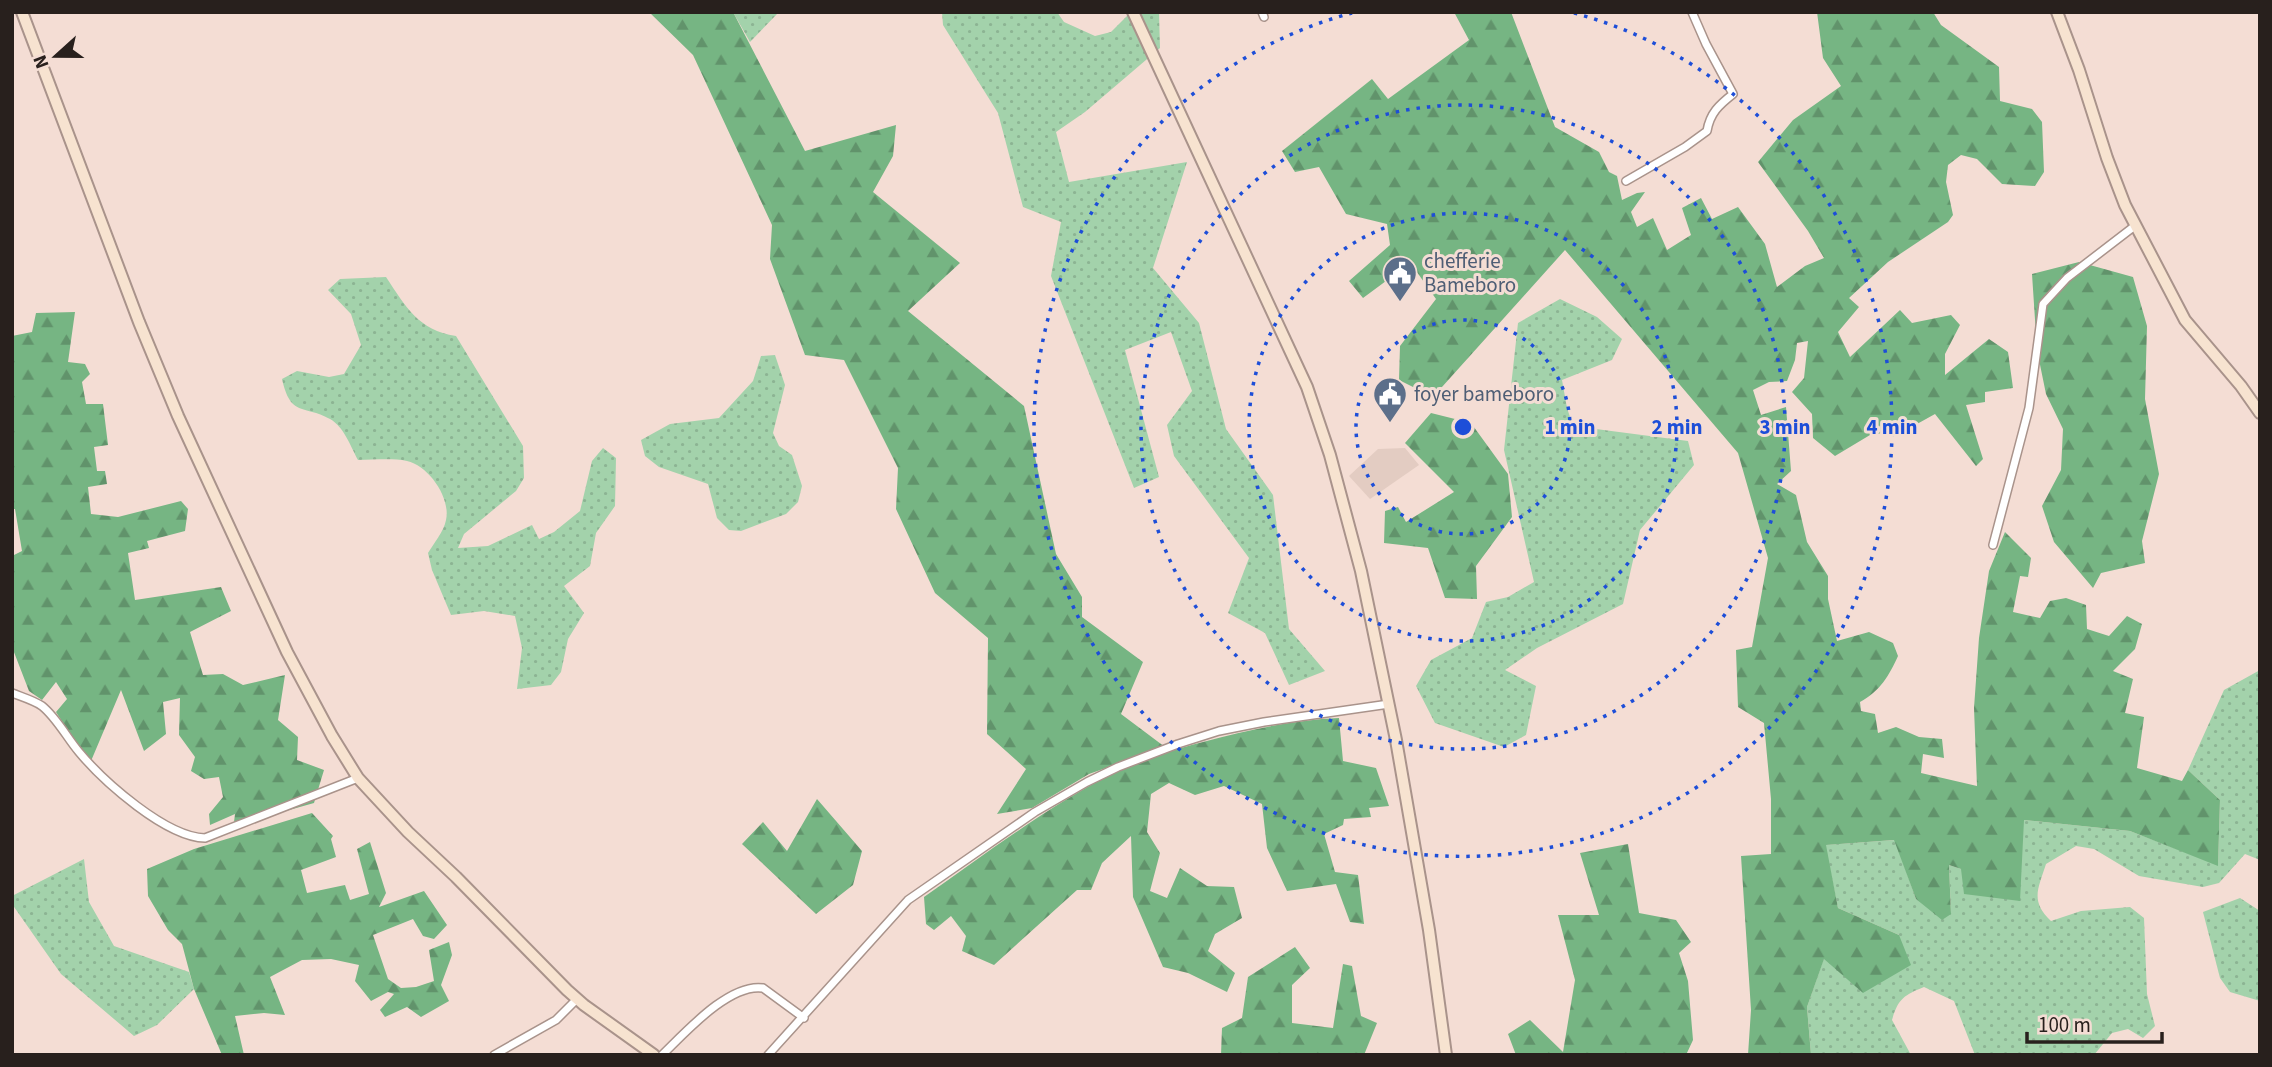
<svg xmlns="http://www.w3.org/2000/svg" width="2272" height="1067" font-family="'Source Sans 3',sans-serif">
<defs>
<pattern id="grass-dots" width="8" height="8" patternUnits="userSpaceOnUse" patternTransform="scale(1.75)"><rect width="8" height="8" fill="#a3d2ab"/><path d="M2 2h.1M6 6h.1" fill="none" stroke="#8cb493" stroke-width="1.8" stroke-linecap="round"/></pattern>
<pattern id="forest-firs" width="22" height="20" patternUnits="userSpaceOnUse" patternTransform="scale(1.75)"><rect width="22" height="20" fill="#76b583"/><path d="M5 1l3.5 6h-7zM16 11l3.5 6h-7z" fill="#61936b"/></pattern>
</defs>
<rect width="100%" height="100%" fill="#f4ddd4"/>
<path fill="#e3ccc2" d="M1405,448L1419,465L1370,499L1349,476L1378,449Z"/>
<g fill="url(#grass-dots)">
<path d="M733,12H779L750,42Z"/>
<path d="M942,12H1057L1064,22L1095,36L1111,32L1131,12H1159L1160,48L1085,112L1056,132L1069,182L1187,162L1153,268L1199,323L1226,429L1273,495L1289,629L1325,671L1289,685L1265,633L1228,613L1249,558L1174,456L1167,425L1192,391L1171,332L1125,350L1159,477L1134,488L1051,276L1061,222L1023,207L998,113L943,25Z"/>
<path d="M386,277C406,307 418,330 456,336L523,446L524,478L516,491L464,534L458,548L488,546L532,525L539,539L554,532L580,511L592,461L603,448L616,458L615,506L596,533L590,566L564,586L584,613L568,639L561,672L551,685L517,689L522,648L515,616L484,611L451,615L432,570L428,553C434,543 444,531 446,520C451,498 429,466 407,461C392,458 374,460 358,460C350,445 344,427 330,419C303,404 291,418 282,379L297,371L329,377L344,374L361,345L351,314L328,290L340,279Z"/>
<path d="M1560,299L1597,317L1622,339L1612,360L1562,380L1567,408L1573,426L1688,441L1694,465L1640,530L1623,604L1537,648L1505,670L1536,686L1526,735L1504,747L1435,723L1416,686L1431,660L1472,638L1486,602L1508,597L1534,582L1504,450L1518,323Z"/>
<path d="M775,355L785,385L773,433L779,446L792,455L802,486L798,502L786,514L741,531L729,530L717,518L708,484L659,467L645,456L641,440L670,424L719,418L753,381L761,356Z"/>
<path d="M2260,670V860L2245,854L2219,883L2203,887L2139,876L2094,849L2076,846L2046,864C2038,889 2030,901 2051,921L2081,911L2130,907L2144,918L2147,994L2155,1026L2143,1038L2128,1029L2112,1033L2094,1055H1975L1954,1001L1924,987C1904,995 1898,999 1892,1020L1911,1055H1811L1807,1007L1824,958L1899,935L1838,908L1825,845L1895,840L1916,899L1951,913L1949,865L1961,869L2024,820L2130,831L2218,865L2220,800L2188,770L2224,690Z"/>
<path d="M84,859L89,902L114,946L189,972L194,989L157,1025L134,1036L61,974L12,904V896Z"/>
<path d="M2240,898L2260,911V1001L2230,992L2220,978L2203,912Z"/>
</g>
<g fill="url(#forest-firs)">
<path d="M649,12H733L805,151L896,125L893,156L873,192L960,263L908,311L1024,406L1056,554L1082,597V617L1143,662L1121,714L1165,747L1089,774L1032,808L997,814L1026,769L987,734L988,638L935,593L896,509L898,468L844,360L805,355L770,259L772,225L693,55Z"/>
<path d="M1454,12H1511L1555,127L1599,152L1609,172L1617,176L1622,200L1637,193L1645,192L1631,212L1637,227L1653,218L1667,250L1691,235L1682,208L1701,198L1712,219L1738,207L1765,244L1777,287L1805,266L1824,258L1808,231L1758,162L1793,120L1841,86L1823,58L1817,12H1933L1941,25L1999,67L2000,101L2032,109L2042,122L2044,172L2035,186L2002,184L1977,159L1961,155L1948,165L1946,182L1953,215L1948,222L1888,262L1849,298L1859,307L1838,332L1850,357L1900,310L1912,323L1951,315L1960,325L1945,354V375L1989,339L2008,352L2013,388L1985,392V402L1966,405L1983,459L1976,466L1935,414L1908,429L1870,435L1835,456L1813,438L1812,414L1792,392L1804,378L1808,341L1797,343L1795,360L1787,381L1769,382L1753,390L1761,415L1786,407L1791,471L1777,484L1796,495L1807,542L1828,576V599L1837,641L1869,632L1893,643L1898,656C1889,676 1880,691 1860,702L1861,711L1875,714L1878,733L1896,727L1919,737L1942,739L1944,758L1923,754L1921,773L1977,786L1974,708L1979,638L1989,571L2005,532L2031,558L2028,577L2020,576L2013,612L2040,618L2050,601L2066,598L2086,605L2087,629L2109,636L2127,616L2142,624L2135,649L2113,671L2133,679L2125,713L2144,717L2137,768L2182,781L2188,770L2220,800L2218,866L2130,831L2024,820L2020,901L1964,894L1961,869L1949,865L1951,914L1942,920L1916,899L1894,840L1826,845L1838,908L1899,935L1911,965L1863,993L1824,959L1807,1007L1811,1055H1748L1751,1010L1741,856L1771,854V799L1764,723L1738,707L1736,650L1752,647L1768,558L1738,453L1565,250L1433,397L1399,380L1400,346L1436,299L1414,268L1386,281L1363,298L1349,281L1390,245L1387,224L1346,214L1319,167L1295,172L1282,151L1372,79L1388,99L1469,40Z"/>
<path d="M2079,262L2133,277L2147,326L2145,399L2159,474L2142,541L2145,563L2101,573L2093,588L2054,542L2042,506L2061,470L2063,429L2046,394L2037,350L2032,274Z"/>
<path d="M75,312L68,362L85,364L90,374L82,382L86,404H103L108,445L94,447L97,471H105L107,484L88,487L91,514L118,517L181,501L188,509L185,531L147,541L149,548L128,553L135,600L221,587L231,611L190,632L203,675L223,674L243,685L285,675L278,720L298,737L297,760L324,770L314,803L275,814L234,822L235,814L210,825L209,814L223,797L219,777L204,779L191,771L195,757L179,735L180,698L163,702L166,734L144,751L121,690L91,761L70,734L56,712L67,699L56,682L42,700L29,691L12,647V556L22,551L15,509H12V336L32,332L36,313Z"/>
<path d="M1431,413L1471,423L1508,474L1512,517L1476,566L1477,599L1445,598L1428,548L1384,543L1385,511L1398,507L1406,522L1454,492L1405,443Z"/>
<path d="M1339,718L1343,761L1376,768L1389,806L1369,808L1371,817L1344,819L1343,825L1324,834L1335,872L1358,875L1364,924L1350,922L1336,884L1287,891L1267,848L1262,804L1224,786L1195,795L1169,783L1151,794L1147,832L1160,853L1150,891L1167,898L1180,868L1207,886L1234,887L1242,918L1215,934L1208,951L1235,973L1227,992L1188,973L1163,967L1133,897L1131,836L1102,863L1091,890H1077L994,965L962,951L966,936L951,916L934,930L926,924L924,897C988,852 1051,804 1121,769C1147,757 1176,749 1203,742C1248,730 1292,720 1339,718Z"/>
<path d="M817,799L862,851L853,885L816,914L742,844L763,822L787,851Z"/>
<path d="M312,813L333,836L331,839L336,857L301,870L307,893L345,885L350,900L369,894L357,849L370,842L386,893L379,907L424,891L447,925L434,939L423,936L413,919L373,935L388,979L401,988L416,987L434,981L429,950L449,942L452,955L441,985L449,1001L421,1017L407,1007L385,1017L380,1010L394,994L388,992L371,1001L355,981L359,965L331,959L302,960L270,977L285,1015L264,1013L235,1016L244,1055H222L194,989L182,944L168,930L148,896L147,869L194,849Z"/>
<path d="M1628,844L1639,913L1676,920L1691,942L1679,953L1688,981L1693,1040L1686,1055H1516L1508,1034L1530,1020L1563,1052L1575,980L1558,915H1599L1580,853Z"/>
<path d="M1295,947L1310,968L1292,985V1023L1333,1028L1343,964L1352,966L1361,1016L1377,1023L1364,1055H1221L1222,1028L1242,1018L1248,977Z"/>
</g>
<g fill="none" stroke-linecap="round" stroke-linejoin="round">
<g stroke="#a9938b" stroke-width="10">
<g id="street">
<path d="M1262,12L1264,17"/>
<path d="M1626,181L1685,147L1707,131C1710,113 1719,105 1733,94L1706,44L1692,12"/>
<path d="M1993,545L2029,408L2043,304L2067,278L2136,225"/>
<path d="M12,693C22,697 33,700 42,706C57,718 67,738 79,752C104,782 166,837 205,838L358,778"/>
<path d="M494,1055L556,1020L577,999"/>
<path d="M662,1055C685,1033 729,983 763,988L804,1018"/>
<path d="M768,1055L908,900L1035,812L1087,782L1118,767L1178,744L1219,731L1264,722L1389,704"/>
</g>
</g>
<g stroke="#a9938b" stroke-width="14">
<g id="secondary">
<path d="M22,12L139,322L178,416L287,652L332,736L358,778L408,832L456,877L567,990L584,1005L654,1055"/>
<path d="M1133,12L1307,387L1330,455L1361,571L1396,740L1429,930L1446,1055"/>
<path d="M2057,12L2079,70L2107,158L2125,205L2185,320L2241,386L2260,413"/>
</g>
</g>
<use href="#street" stroke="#fff" stroke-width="7"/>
<use href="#secondary" stroke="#f7e3d0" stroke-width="10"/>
</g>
<g fill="none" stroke="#1d4ed8" stroke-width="3.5" stroke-dasharray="3.5 7">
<circle cx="1463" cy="427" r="107"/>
<circle cx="1463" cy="427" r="214"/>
<circle cx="1463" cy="427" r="322"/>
<path d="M1574 13A429 429 0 1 1 1352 13"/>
</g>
<defs>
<g id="civic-pin" transform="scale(1.75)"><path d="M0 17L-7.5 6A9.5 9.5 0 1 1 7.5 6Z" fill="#5c6f8a" stroke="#f4ddd4"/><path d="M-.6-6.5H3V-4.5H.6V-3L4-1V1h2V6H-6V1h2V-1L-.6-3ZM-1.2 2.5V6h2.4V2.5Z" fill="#fff"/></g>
</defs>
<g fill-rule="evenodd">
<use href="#civic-pin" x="1400" y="273"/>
<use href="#civic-pin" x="1390" y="394"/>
</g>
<g text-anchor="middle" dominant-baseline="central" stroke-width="6" stroke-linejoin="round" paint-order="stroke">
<g font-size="21" fill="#4e5e75" stroke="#f4ddd4" text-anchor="start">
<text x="1424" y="261">chefferie<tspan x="1424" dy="24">Bameboro</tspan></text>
<text x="1414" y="394">foyer bameboro</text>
</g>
</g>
<circle cx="1463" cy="427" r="10" fill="#1d4ed8" stroke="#f4ddd4" stroke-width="3.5"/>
<g font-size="21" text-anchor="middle" font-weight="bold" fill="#1d4ed8" stroke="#f4ddd4" stroke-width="6" stroke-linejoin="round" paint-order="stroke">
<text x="1570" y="434">1 min</text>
<text x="1677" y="434">2 min</text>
<text x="1785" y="434">3 min</text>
<text x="1892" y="434">4 min</text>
</g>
<rect width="2272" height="1067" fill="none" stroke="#28201d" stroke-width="28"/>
<g transform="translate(56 56) rotate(249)" stroke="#f4ddd4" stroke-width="5" paint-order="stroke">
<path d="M0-5L12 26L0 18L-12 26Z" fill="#28201d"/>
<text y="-10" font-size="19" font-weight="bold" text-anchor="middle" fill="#28201d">N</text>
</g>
<path d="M2027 1032v10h135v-10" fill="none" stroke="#28201d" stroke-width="3.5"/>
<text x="2038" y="1032" font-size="21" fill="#28201d" stroke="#f4ddd4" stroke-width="5" paint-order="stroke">100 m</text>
</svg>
